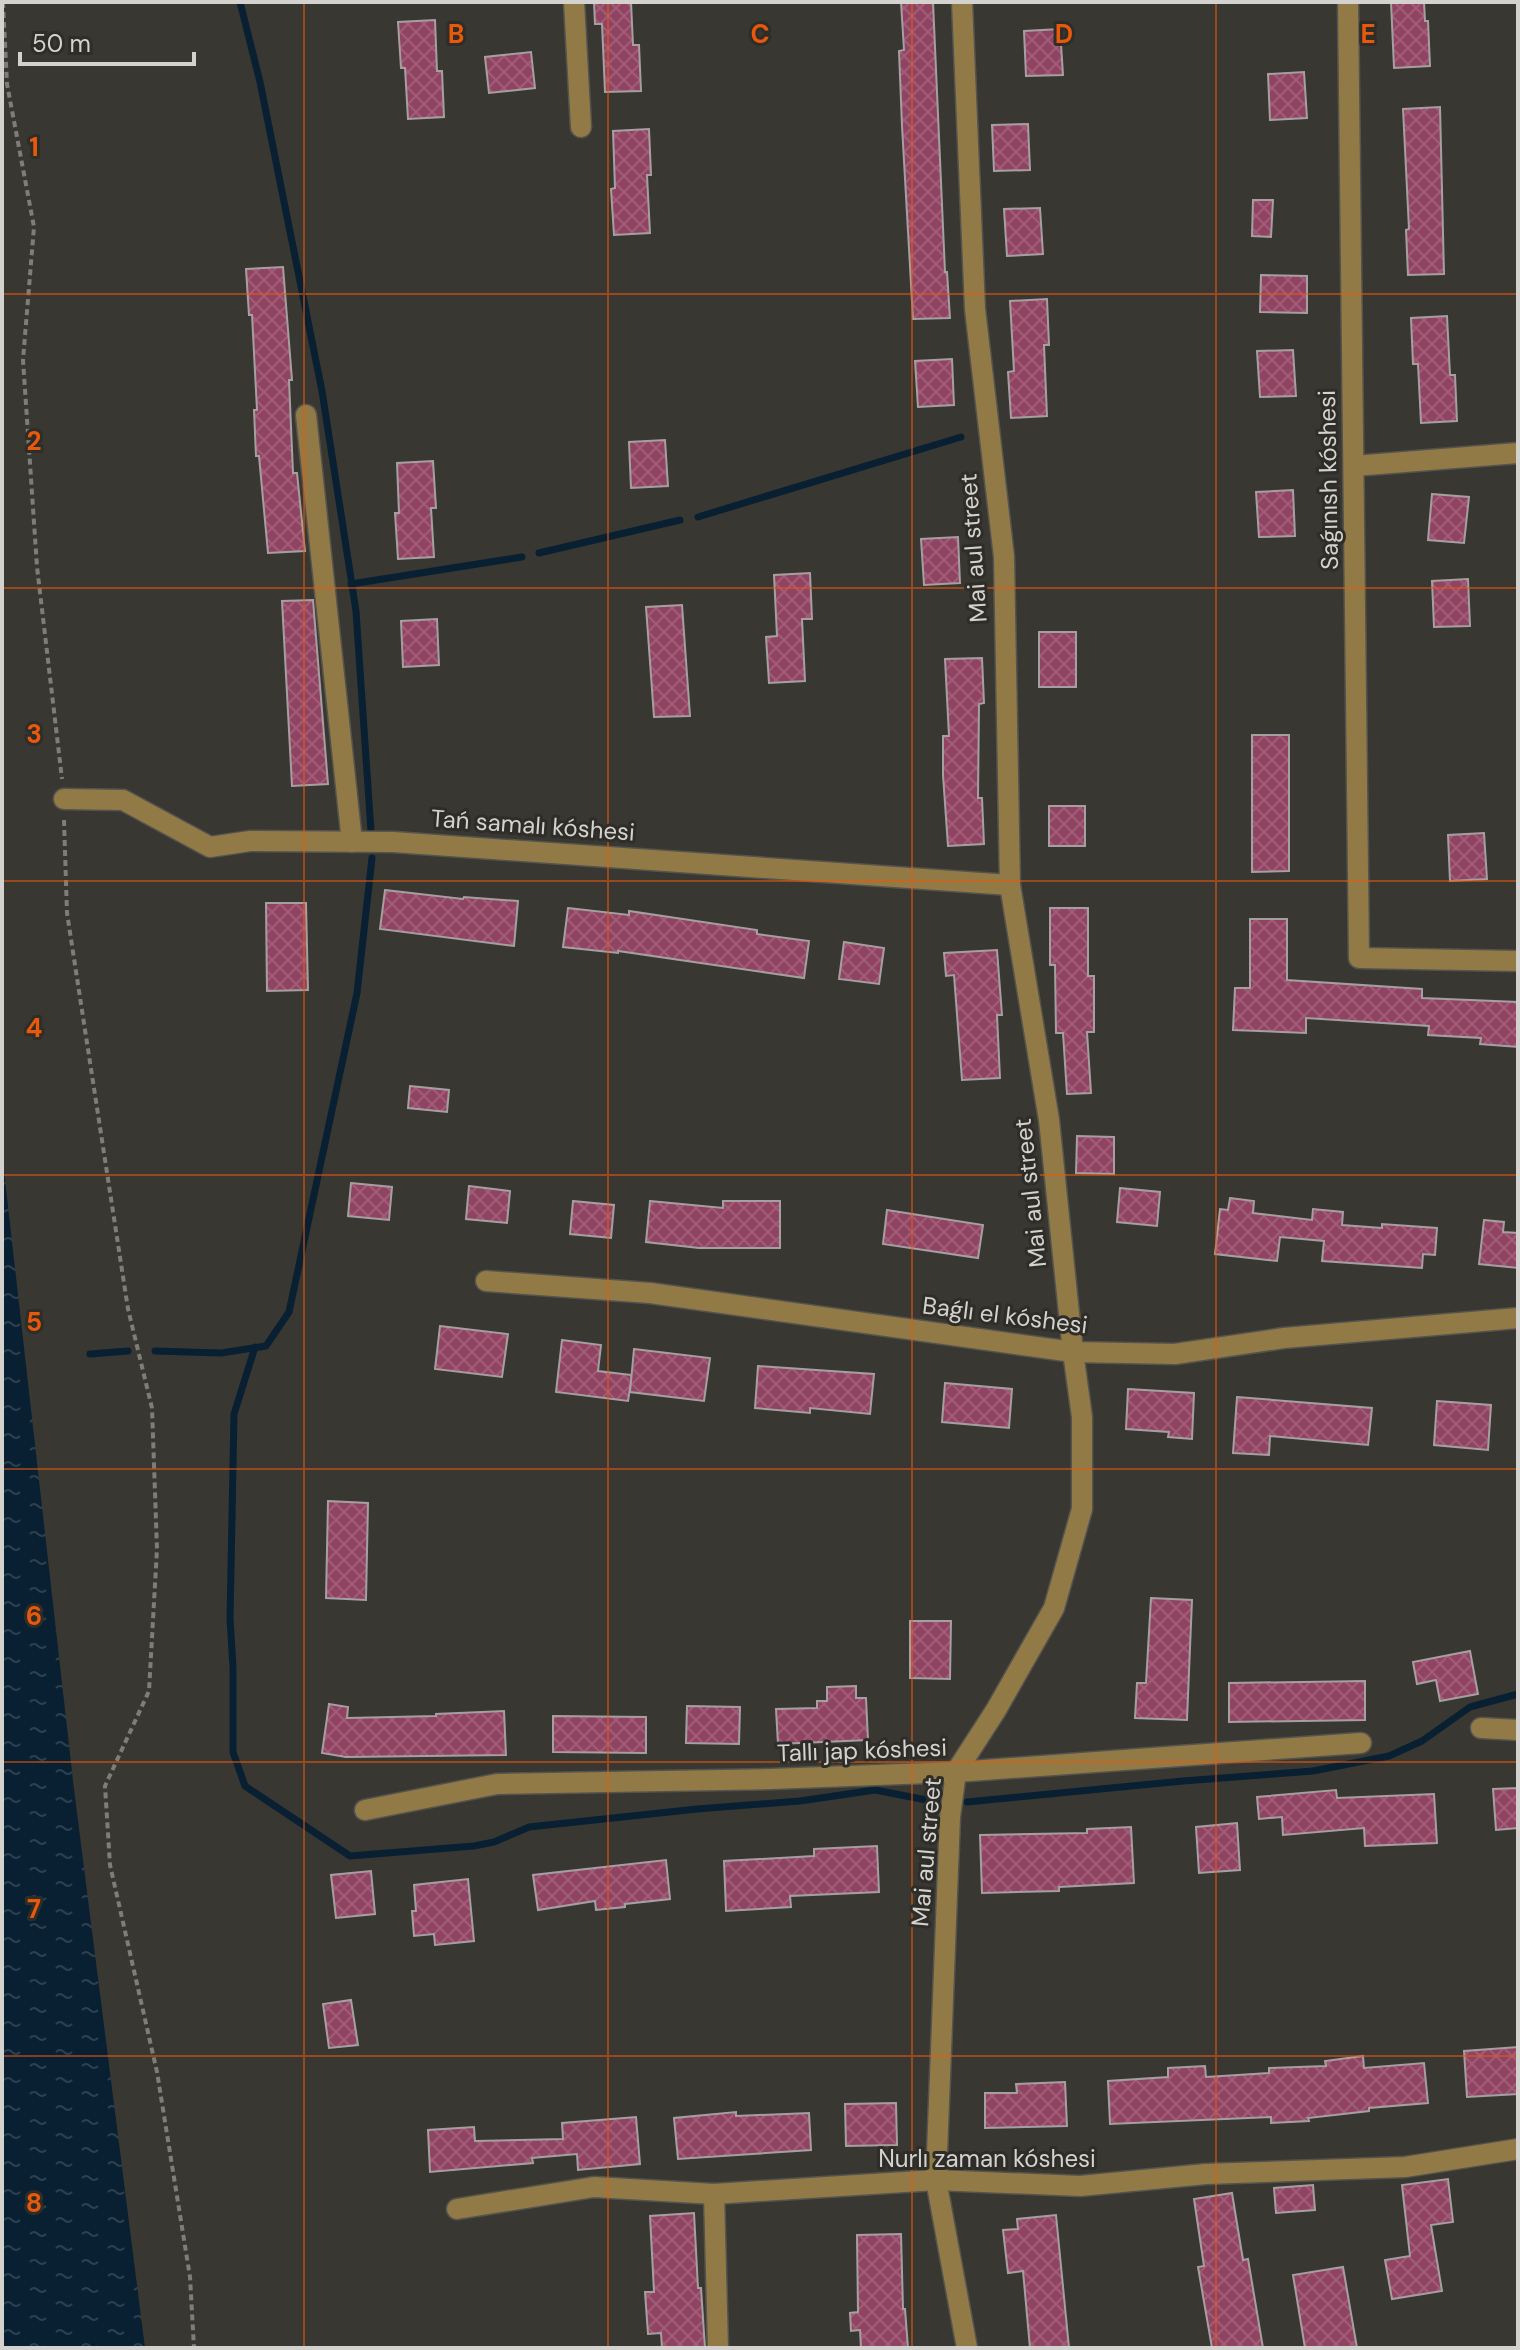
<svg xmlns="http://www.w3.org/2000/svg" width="1520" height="2350" font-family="'DM Sans',sans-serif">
<defs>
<pattern id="water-ripples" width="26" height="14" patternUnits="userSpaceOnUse" patternTransform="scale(2)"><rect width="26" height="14" fill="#092032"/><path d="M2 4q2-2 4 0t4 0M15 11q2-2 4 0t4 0" fill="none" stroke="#2c404f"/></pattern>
<pattern id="building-cross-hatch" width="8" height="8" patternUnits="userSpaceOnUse" patternTransform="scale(2)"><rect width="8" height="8" fill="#914362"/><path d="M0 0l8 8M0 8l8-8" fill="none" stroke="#a05d77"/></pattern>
</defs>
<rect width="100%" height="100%" fill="#393732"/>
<path fill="url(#water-ripples)" d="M2,1153L74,1789L145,2348H2Z"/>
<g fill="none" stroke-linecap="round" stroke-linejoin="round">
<g stroke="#092032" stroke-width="7">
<path d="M240,2L260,82L322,391L356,611L371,831"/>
<path d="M698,517L961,437"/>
<path d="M539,553L680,520"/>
<path d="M351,584L522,557"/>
<path d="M255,1347L234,1414L230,1619L233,1667V1752L245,1786L350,1856L474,1846L494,1842L529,1827L697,1809L800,1801L875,1790L937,1802"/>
<path d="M155,1351L221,1353L266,1346L289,1312L357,993L372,858"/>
<path d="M90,1354L128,1351"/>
<path d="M967,1802L1183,1781L1313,1771L1389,1756L1422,1741L1470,1707L1518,1694"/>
</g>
</g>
<g fill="url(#building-cross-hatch)" stroke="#a69fa1" stroke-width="2">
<path d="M594,2H631L633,45H639L641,91L605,92L602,24H595Z"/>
<path d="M901,2H933L945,272H947L950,318L913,319L902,126L899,51L904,50Z"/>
<path d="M1391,2H1424L1425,21H1428L1430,66L1394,68Z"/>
<path d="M435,20L437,71H442L444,117L408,119L405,68H401L398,22Z"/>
<path d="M1060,29L1063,75L1026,76L1024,31Z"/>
<path d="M531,52L535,88L489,93L485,57Z"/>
<path d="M1304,72L1307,118L1270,120L1268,74Z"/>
<path d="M1440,107L1444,274L1408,275L1406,230L1409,229L1403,109Z"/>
<path d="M1028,124L1030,170L994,171L992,125Z"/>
<path d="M649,129L651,175H647L650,233L614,235L611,189L615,188L613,131Z"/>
<path d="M1253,200H1273L1271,237L1252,236Z"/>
<path d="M1040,208L1043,254L1007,256L1004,209Z"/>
<path d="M283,267L292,380H289L293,473H297L305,551L268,553L259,456H256L254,410H257L252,315H249L246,269Z"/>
<path d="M1261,275L1307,276V313L1260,312Z"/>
<path d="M1047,299L1049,345H1044L1047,416L1011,418L1008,372L1014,371L1010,301Z"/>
<path d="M1447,316L1450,375H1455L1457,421L1421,423L1418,364H1413L1411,318Z"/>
<path d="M1293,350L1296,396L1260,397L1257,351Z"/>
<path d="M952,359L954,405L918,407L915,361Z"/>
<path d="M665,440L668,486L631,488L629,442Z"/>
<path d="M433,461L436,508H431L434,557L398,559L395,513H399L397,463Z"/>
<path d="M1293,490L1295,536L1259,537L1256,492Z"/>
<path d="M1432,494L1469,497L1464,543L1428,540Z"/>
<path d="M958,537L960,583L924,585L921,539Z"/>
<path d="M810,573L812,619H802L805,681L769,683L766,637L777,636L774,575Z"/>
<path d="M1468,579L1470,626L1434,627L1432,581Z"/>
<path d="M313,600L328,784L292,786L282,601Z"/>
<path d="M682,605L690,716L654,717L646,607Z"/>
<path d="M437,619L439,665L403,667L401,621Z"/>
<rect x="1039" y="632" width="37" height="55"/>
<path d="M982,658L984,703L979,704L978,798H982L984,844L948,846L943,775V736H949L945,659Z"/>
<path d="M1252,735H1289V871L1252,872Z"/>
<rect x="1049" y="806" width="36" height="40"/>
<path d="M1484,833L1487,879L1450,881L1448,835Z"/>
<path d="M385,890L463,899L464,897L518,901L514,946L380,929Z"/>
<path d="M266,903H306L308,990L267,991Z"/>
<path d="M568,908L629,915V911L757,930V934L809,941L804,978L618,951V953L563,947Z"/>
<path d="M1050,908H1088V976H1094V1032H1087L1091,1093L1067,1094L1063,1033H1056L1055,965H1050Z"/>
<path d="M1250,919H1287V980L1422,989V998L1518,1002V1047L1480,1044L1481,1038L1428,1035L1429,1026L1306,1018V1033L1233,1030L1235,988H1250Z"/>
<path d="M844,942L884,948L879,984L839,979Z"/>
<path d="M997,950L1002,1015H997L1000,1078L962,1080L954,975L946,976L944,953Z"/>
<path d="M410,1086L449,1090L447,1112L408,1108Z"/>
<path d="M1077,1136L1114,1137V1174L1076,1173Z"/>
<path d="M351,1183L392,1187L389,1220L348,1216Z"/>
<path d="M469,1186L510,1191L507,1223L466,1219Z"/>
<path d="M1120,1188L1160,1192L1157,1226L1117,1222Z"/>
<path d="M1230,1198L1254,1201L1253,1213L1312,1220L1313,1209L1343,1212L1342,1225L1382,1228V1224L1437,1228L1435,1255L1423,1254L1422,1268L1322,1261L1324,1241L1280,1237L1277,1261L1215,1254L1220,1209L1228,1210Z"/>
<path d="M573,1201L614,1205L611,1238L570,1234Z"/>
<path d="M650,1201L723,1208V1201H780V1248H699L646,1242Z"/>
<path d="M887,1210L983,1225L978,1258L883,1244Z"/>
<path d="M1484,1220L1504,1222L1503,1232L1518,1233V1268L1479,1264Z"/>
<path d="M440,1326L508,1334L502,1377L435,1369Z"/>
<path d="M562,1340L601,1345L598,1371L632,1375L628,1401L556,1392Z"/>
<path d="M634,1349L710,1358L704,1401L630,1392Z"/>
<path d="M758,1366L874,1374L870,1414L810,1408V1413L755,1408Z"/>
<path d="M945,1383L1012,1389L1009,1428L942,1422Z"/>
<path d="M1128,1389L1194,1393L1192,1439L1168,1437L1169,1432L1126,1429Z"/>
<path d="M1237,1397L1372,1408L1368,1445L1270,1436L1269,1455L1233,1453Z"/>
<path d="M1437,1401L1491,1405L1488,1450L1434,1445Z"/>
<path d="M328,1501L368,1503L366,1600L326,1598Z"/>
<path d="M1151,1598L1192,1600L1187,1720L1135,1718L1137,1683H1146Z"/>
<path d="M910,1621H951L950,1679L910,1678Z"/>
<path d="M1470,1651L1478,1694L1440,1701L1436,1680L1417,1684L1413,1662Z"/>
<path d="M1365,1681V1720L1229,1722V1683Z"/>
<path d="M856,1686V1698H866L868,1740L778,1744L776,1709L817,1708V1701H827V1687Z"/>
<path d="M329,1704L348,1707L347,1718L436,1716V1714L504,1711L506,1755L346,1757L322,1753Z"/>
<path d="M687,1706L740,1707L739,1744L686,1743Z"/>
<path d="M553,1716L646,1717V1753L553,1752Z"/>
<path d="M1518,1788V1828L1496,1830L1493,1789Z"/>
<path d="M1336,1790L1337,1798L1434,1794L1437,1843L1365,1846L1364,1828L1283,1835L1282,1817L1259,1819L1257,1797Z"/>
<path d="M1237,1823L1240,1870L1199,1873L1196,1827Z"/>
<path d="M1131,1827L1134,1883L1059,1887V1891L982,1893L980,1835L1087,1833V1829Z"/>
<path d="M877,1846L879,1892L790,1896L791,1907L726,1911L724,1861L814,1856V1849Z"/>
<path d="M666,1860L670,1899L625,1904V1907L596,1910L595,1901L538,1910L533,1875Z"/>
<path d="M371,1871L375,1914L336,1918L331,1875Z"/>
<path d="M468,1879L474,1941L435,1945L434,1934L414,1936L412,1911H416L414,1885Z"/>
<path d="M351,2000L358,2045L329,2048L323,2004Z"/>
<path d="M1518,2047V2094L1467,2097L1464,2051Z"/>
<path d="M1363,2056L1364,2068L1424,2063L1428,2103L1369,2108V2111L1308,2118L1309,2121L1271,2123V2117L1110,2124L1108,2081L1168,2077V2068L1205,2066L1206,2077L1269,2073V2068L1326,2066L1325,2061Z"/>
<path d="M1065,2082L1067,2126L985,2128V2093H1017L1016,2084Z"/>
<path d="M896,2103L897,2145L846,2146L845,2104Z"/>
<path d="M736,2112V2116L809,2113L811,2150L678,2159L674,2118Z"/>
<path d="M636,2117L640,2164L578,2170L577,2154L532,2158L533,2163L430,2172L428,2130L474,2127L475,2141L563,2139L562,2123Z"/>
<path d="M1448,2179L1453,2222L1431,2225L1442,2291L1392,2299L1385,2260L1410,2256L1402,2185Z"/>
<path d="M1313,2185L1315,2210L1276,2213L1274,2188Z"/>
<path d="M1232,2193L1243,2260L1248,2259L1263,2348H1212L1198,2267L1204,2266L1194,2199Z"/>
<path d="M694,2213L698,2288H701L705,2348H662L661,2333L648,2334L645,2292H654L650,2216Z"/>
<path d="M1056,2215L1069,2348H1030L1023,2271L1008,2273L1003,2230L1018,2229L1017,2219Z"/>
<path d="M901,2234L903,2309H905L908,2348H861L860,2330L851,2331L850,2313L858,2312L857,2235Z"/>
<path d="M1343,2267L1357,2348H1305L1293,2275Z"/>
</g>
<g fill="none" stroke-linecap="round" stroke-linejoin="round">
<g stroke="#55534e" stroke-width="23">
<g id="minor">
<path d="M574,2L581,127"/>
<path d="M962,2L975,309L1004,557L1010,885L1049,1120L1073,1352L1082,1417V1509L1054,1608L996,1710L956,1772L950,1817L936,2180L967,2348"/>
<path d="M1348,2L1359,958L1518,961"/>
<path d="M306,415L352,842"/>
<path d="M1354,466L1518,453"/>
<path d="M64,799L123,800L210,847L250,841L393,842L1010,885"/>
<path d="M486,1281L650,1293L1073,1352L1175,1354L1284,1338L1518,1318"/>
<path d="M1481,1728L1518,1730"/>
<path d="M365,1810L497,1784L771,1779L956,1772L1361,1743"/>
<path d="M714,2194L718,2348"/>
<path d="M457,2209L594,2187L714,2194L936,2180L1080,2186L1206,2174L1405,2167L1518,2149"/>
</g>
</g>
<g stroke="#7e7d78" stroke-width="4" stroke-dasharray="6 4" stroke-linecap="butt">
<path d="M3,2L7,84L34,227L23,360L37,567L62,779"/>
<path d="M64,820L67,913L128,1309L152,1408L157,1549L149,1691L105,1786L110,1865L157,2072L190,2277L194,2348"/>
</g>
<use href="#minor" stroke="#917a45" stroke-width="20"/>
</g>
<path fill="none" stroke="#e8590c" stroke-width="2" stroke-opacity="0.55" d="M304,2V2348M608,2V2348M912,2V2348M1216,2V2348M2,294H1518M2,588H1518M2,881H1518M2,1175H1518M2,1469H1518M2,1762H1518M2,2056H1518"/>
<g text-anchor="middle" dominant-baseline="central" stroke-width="6" stroke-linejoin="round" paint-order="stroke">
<g font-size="24" fill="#d3d2cf" stroke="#2f2d28">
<text transform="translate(1328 480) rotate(-91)">Saǵınısh kóshesi</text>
<text transform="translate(973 548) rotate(-94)">Mai aul street</text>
<text transform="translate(533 825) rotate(4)">Tań samalı kóshesi</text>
<text transform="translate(1030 1193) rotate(-96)">Mai aul street</text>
<text transform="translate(1005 1315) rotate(7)">Baǵlı el kóshesi</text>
<text transform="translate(862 1750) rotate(-2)">Tallı jap kóshesi</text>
<text transform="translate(926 1852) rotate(-85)">Mai aul street</text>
<text x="987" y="2158">Nurlı zaman kóshesi</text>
</g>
</g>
<g font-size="26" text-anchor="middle" font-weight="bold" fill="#e8590c" stroke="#2f2d28" stroke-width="6" stroke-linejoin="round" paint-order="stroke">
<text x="456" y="43">B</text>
<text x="760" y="43">C</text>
<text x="1064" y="43">D</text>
<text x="1368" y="43">E</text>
<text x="34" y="156">1</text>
<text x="34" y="450">2</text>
<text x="34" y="743">3</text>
<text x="34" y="1037">4</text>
<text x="34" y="1331">5</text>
<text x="34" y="1625">6</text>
<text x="34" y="1918">7</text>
<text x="34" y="2212">8</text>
</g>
<rect width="1520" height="2350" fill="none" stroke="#d3d2cf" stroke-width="8"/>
<path d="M20 52v12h174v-12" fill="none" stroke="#d3d2cf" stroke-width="4"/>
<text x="32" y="52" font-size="24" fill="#d3d2cf" stroke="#2f2d28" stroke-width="6" paint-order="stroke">50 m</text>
</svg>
